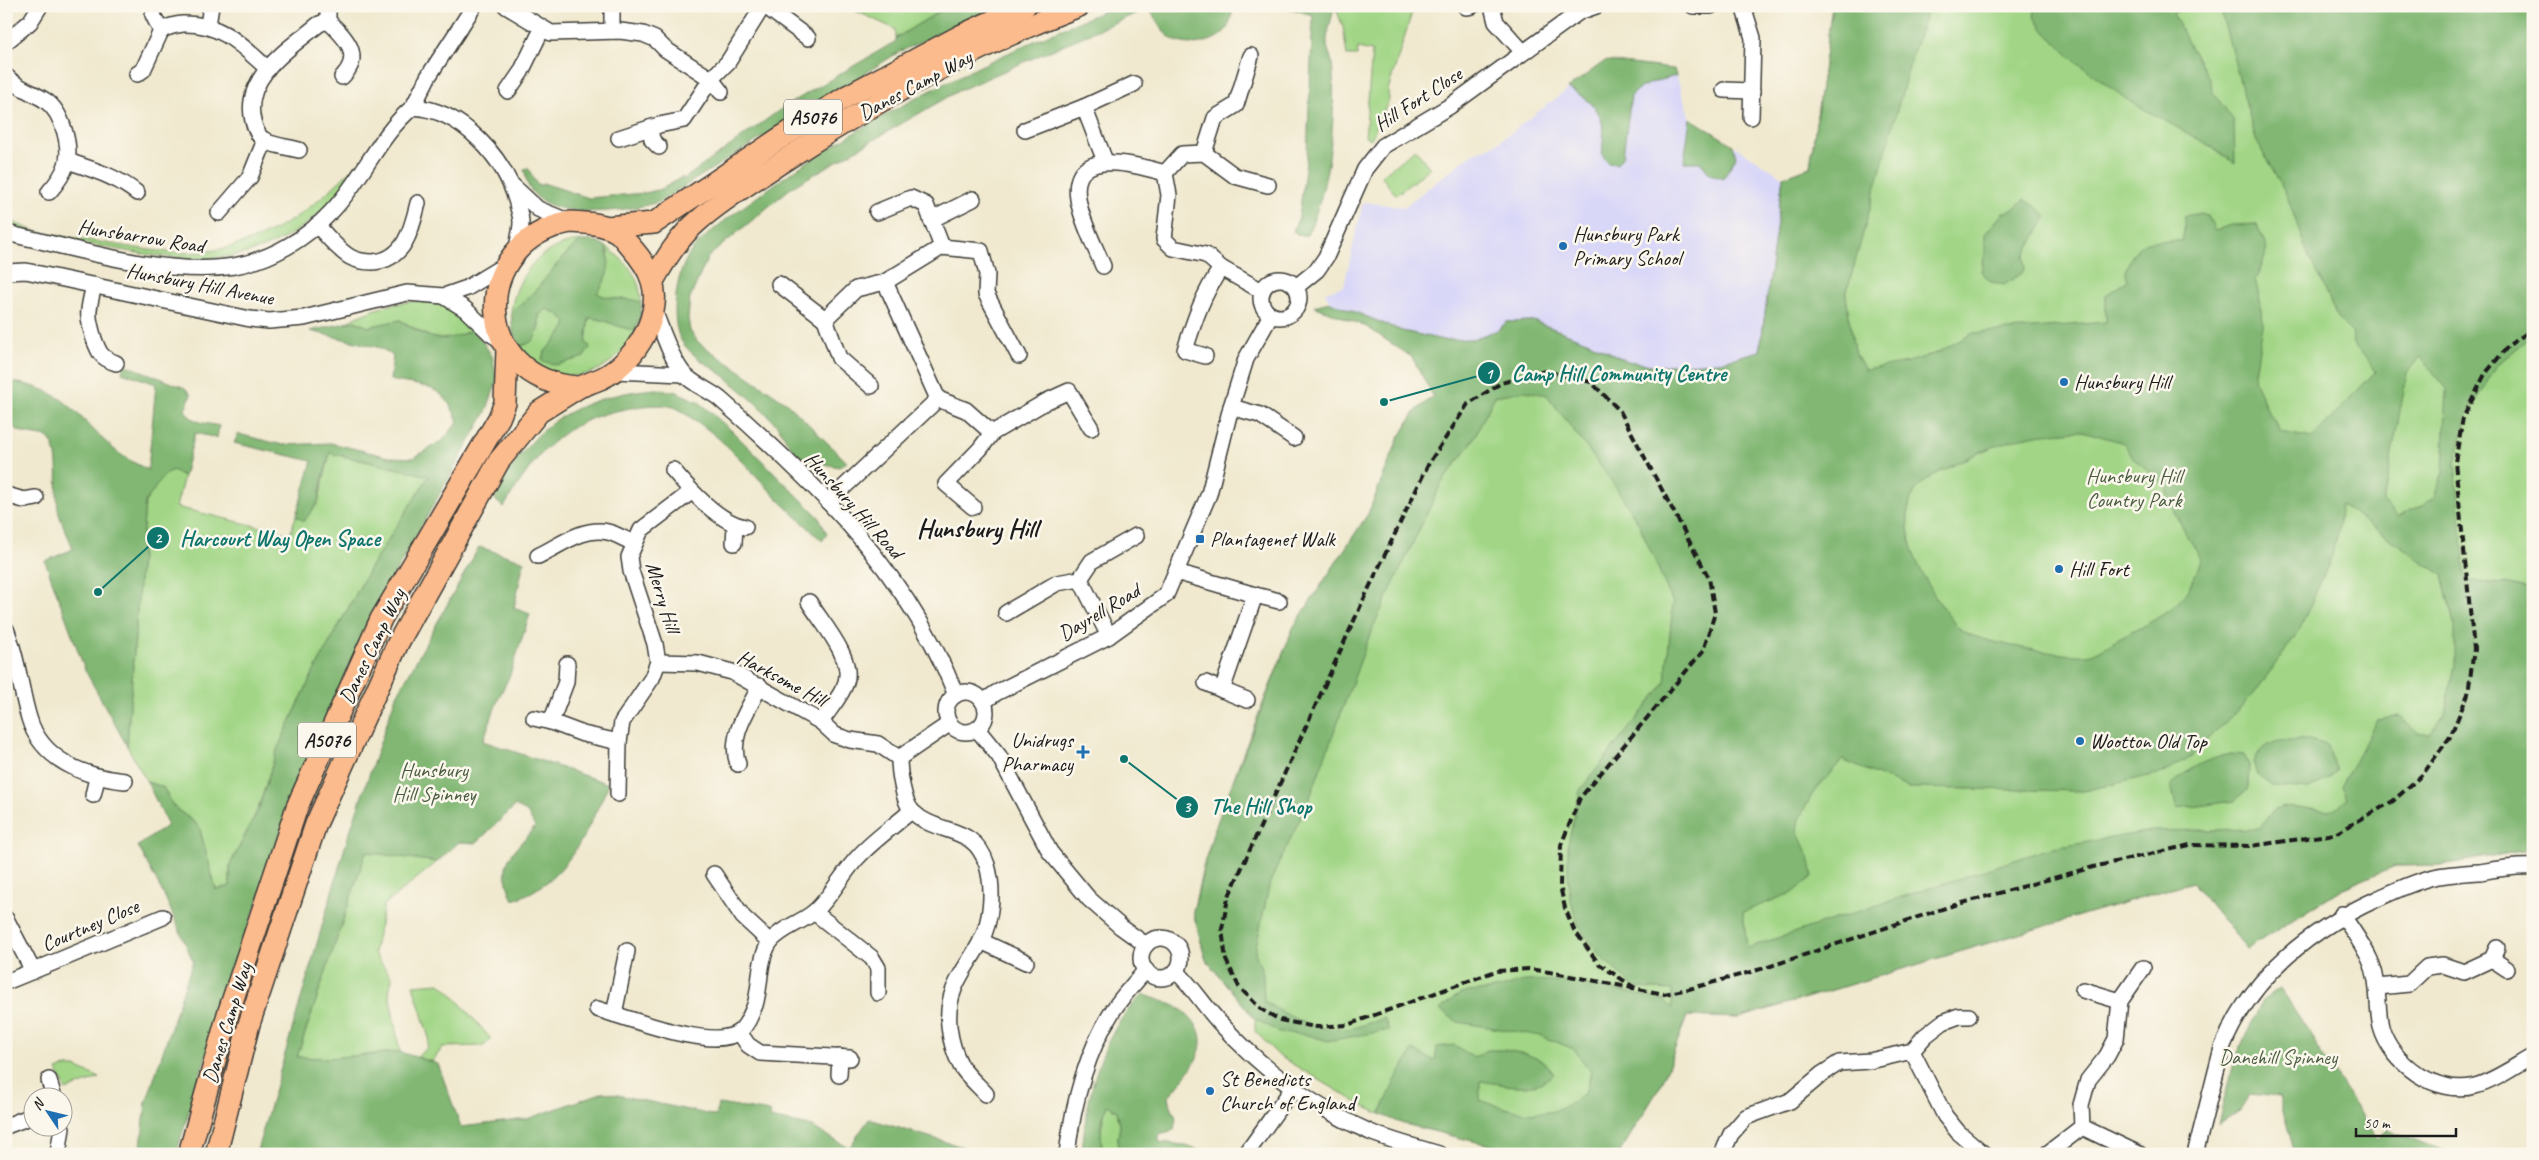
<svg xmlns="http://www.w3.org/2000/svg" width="2539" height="1160" font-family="Caveat,sans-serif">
<rect width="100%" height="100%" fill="#fbf7ec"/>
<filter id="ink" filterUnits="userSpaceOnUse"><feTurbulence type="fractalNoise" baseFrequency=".02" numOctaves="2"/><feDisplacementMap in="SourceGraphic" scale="10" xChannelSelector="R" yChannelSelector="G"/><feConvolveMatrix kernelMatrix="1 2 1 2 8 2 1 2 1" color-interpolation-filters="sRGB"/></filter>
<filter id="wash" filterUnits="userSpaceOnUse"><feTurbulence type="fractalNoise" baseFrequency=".0096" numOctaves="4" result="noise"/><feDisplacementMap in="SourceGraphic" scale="20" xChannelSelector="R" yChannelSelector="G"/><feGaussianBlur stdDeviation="1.12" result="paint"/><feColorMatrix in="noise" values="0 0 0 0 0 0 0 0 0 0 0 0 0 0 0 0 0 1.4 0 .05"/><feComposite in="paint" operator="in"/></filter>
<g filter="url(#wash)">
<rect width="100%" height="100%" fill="#f0e9cf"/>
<path fill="#d9d7f8" d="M1605,61L1674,69L1690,118L1783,177L1760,351L1720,362L1656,366L1627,361L1560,330L1507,322L1498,330L1473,339L1441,340L1402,331L1330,302L1325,292L1344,286L1363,202L1404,207L1472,154L1496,144Z"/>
<g fill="#a2d686" stroke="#5f7951">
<path d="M845,6H948L896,38L895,29Z"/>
<path d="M1335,6H1414L1388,90L1389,100L1371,139L1365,137L1372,51L1358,48L1357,56H1347L1343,27Z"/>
<path d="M1832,6H2533V849L2441,865L2395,866L2341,889L2247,949L2192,882L1739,1018L1687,1016L1662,1083L1619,1154H1506L1497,1147L1401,1123L1365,1107L1279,1056L1255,1031V1019L1206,960L1193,912L1204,862L1240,761L1293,628L1368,514L1398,440L1415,412L1433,396L1412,357L1367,327L1314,306L1330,302L1402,331L1443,340L1473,339L1498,330L1507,322L1533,321L1589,342L1627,361L1656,366L1720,362L1760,351L1783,177L1810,167Z"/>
<path d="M1415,149L1430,168L1396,195L1381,176Z"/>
<path d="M357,164L359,166C349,178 341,194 329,205C260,270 196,264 110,248C75,242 41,235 6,226V217C30,235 64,236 93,241C126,246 170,256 202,252C269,244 312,210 357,164Z"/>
<path d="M581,241C554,261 540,293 511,312C516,275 541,244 581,241Z"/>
<path d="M605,246C626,261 640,275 641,302C626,297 610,301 596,293L601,288L609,254Z"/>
<path d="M421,301C445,304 460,309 474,329L449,340L432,338L400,320L368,327L355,321L345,323C371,309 393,302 421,301Z"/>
<path d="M547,309L558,314L567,322L565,329L543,354L542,361L586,342L589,318C606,318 618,329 636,330C632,341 626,347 618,355C587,386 545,382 520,346L525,345L539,331V315Z"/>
<path d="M330,453L430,476L371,566L311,677L277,750L258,809L230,865V886L216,890L199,826L173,806L163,787L147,782L127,746L145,501C155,490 159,477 172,470L184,476L176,507L290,534L296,516L304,520L318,503Z"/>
<path d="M366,852L437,862L384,905L374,953L392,978L389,993L400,1052L328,1058L297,1057Z"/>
<path d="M440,983L453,995L491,1039L484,1046L443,1047L432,1062L417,1057L427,1048L429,1038L413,985Z"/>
<path d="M65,1067H75L100,1078L66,1090L57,1070Z"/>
<path d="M1107,1104L1117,1111L1120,1126L1117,1144L1125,1154H1102C1097,1139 1103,1119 1107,1104Z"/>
</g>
<g fill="#81b773" stroke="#4e6a48" fill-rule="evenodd">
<path d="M948,6H997L899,52L659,202C628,211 546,224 528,185C526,181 526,175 524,170L528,168L536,183L542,186L543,183L589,198L645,193L662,189L682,177L684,179L784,107L896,41V38Z"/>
<path d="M1116,6H1233C1232,15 1230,26 1224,32C1212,44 1186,48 1172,39C1161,31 1156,18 1148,8L958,91L792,187L708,257L690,298L688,318L690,331L699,343L787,403L847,462L839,467C826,464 808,462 797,454C790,448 785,436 779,428C763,408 743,392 724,376C708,364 684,353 678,333C671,310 677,268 693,249C712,228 738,211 761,194C869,115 993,57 1116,6Z"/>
<path d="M1280,6H1334C1333,16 1326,35 1327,44C1327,50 1331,56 1332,62C1337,113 1330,189 1307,235H1299L1293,231L1299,217L1307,153L1313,15Z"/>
<path d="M1832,6H1929L1913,52L1846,295L1854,350L1865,370L1912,361L1939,352L1973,333L2106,322V295L2128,280L2125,271C2140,235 2147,241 2182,241L2184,231V216L2202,213L2208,216L2215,230L2232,225L2256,224C2270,249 2268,254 2255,279L2262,310L2263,325L2254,380L2267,409L2281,432L2312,438L2376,371L2353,342L2351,332L2338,319L2320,277L2309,258L2287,196L2256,140L2221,12L2203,6H2533V335L2497,365L2467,416L2455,462L2466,581L2504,584L2533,590V849L2441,865L2395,866L2341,889L2247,949L2192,882L1739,1018L1687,1016L1662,1083L1619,1154H1506L1497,1147L1401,1123L1380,1114L1396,1079L1413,1050L1435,1061L1437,1047L1455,1045L1474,1058L1487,1050H1505L1526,1054L1545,1062L1554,1074C1533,1094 1505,1084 1480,1081V1100C1505,1109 1537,1119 1562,1108C1570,1104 1578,1098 1585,1093L1591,1072L1574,1049L1541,1036L1458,1022L1440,1010C1464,987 1465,994 1495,989C1506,988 1516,981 1528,981C1573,978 1619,991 1664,1000L1672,1008V990L1635,988L1601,957L1579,926L1570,897L1568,872V844L1580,790L1665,683L1673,603L1639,524L1613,483L1547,395L1525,391L1495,396L1472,442L1441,484L1372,629L1309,800L1270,882L1255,952L1263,974L1264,1001C1275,1009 1286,1014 1298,1020C1335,1035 1347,1031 1384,1018L1389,1030L1328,1041L1308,1035L1279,1032L1255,1019L1206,960L1193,912L1213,833L1293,628L1368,514L1398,440L1415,412L1433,396L1412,357L1367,327L1314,306L1330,302L1402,331L1443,340L1473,339L1498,330L1507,322L1533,321L1589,342L1627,361L1656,366L1720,362L1760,351L1783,177L1810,167ZM2420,356L2447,389L2443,472L2434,497L2423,506L2410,510L2399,517L2383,502L2407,373ZM2083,431L2124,443L2134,459L2166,487L2171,507L2201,559C2186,606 2169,612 2128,634C2116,640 2104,649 2092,654C2076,660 1983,642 1966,633C1948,624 1915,564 1911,545C1907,527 1905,505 1916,490C1924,479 1938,473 1950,467C1999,441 2027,433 2083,431ZM2340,504L2442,575L2454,624V664L2445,714L2430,734L2418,732L2399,716L2377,720L2341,787L2347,798C2329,826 2294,794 2271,813C2267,817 2263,824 2260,829L2151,831L2048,849L1747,948L1743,912L1794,892L1813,876L1809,857L1797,831L1799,819L1813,793L1842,760L1909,788L2083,791L2166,772L2193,755L2254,694L2299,631L2332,556L2339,528Z"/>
<path d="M2036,6H2191L2173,13L2192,50L2209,78L2213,92L2234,121L2235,163L2212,147L2126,99L2073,59L2046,33L2034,17Z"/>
<path d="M1605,61L1674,69L1676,76L1656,81L1640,88L1631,96L1623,156L1617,164L1608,163L1602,155C1606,117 1601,106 1568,88Z"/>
<path d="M1690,118L1733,145L1736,157L1723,179L1710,174L1700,162H1684Z"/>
<path d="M2024,199L2036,206L2047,216L2024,256L2025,269L2021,274L2004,285L1991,282L1981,272L1985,253V234L2003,213L2013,209Z"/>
<path d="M581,241H593L605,246C613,260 607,282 597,293C610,301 626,297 641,302V314L636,330C618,329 606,318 589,318L586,342L590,347L584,357L556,365L542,361C543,346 563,338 567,322L558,314L547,309L539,315C539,330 538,343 520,346L513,333L511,312C540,293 554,261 581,241Z"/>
<path d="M400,320C430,340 441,345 474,329L492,356L497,381L486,412L373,612L336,696L233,967L176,1154H140L146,1103L193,961L165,897L138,846L168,825L147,782L163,787L173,806L199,826L216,890L230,886V865L258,810L277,750L311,677L371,566L429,476L330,453L323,477L318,503L304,521L296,516L312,461L234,443L238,434L283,445L331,443L389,457L413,458L442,441L458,422C443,382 426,388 390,380L393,356L381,348L310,331L355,321L368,327Z"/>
<path d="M124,364L185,388L191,395L185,410C191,423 206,423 219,426L217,438L195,433L184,476L172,470C159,477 155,490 145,502L127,746L85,670L45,561L73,549C69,536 60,522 58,509C55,492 62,456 50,440C47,436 41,436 36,435C0,431 6,411 6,381C70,389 72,414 115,450C124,458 137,464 148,470L156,384L122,372Z"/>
<path d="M657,389L677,392L699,402L732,431L819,517L827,534L822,541C808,527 793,514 778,499C750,470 725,439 690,417C685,414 680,409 674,407C658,403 641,406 625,409C561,421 536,454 504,507L496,501L494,490C512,466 530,439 555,421C584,401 623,391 657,389Z"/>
<path d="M479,547L524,561L514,608L530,614L510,675L499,697L483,741L609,784C586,832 568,882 513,900C496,862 511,855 535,827L527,812L515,806L476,843L459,842L437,862L366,852L297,1057L328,1058L400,1052L438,1064L461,1127L527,1119L604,1092L716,1116L718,1104L771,1112L770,1118L810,1126L849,1148L869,1119L986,1154H256L347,840L395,699Z"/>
<path d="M2310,740L2327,745L2337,771L2330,778L2309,789L2272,786L2257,775L2253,762C2265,737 2286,740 2310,740Z"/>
<path d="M2231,754L2244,755L2249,765L2248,790L2234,801L2177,809L2171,786C2187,768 2207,759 2231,754Z"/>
<path d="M2280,988L2377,1139L2388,1129L2452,1154H2295L2279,1097L2250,1094L2239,1111L2218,1124L2234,1060L2263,1000Z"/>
<path d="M1143,994C1154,999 1172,1003 1182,1010C1222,1041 1190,1069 1168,1098L1176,1118L1174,1130L1159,1134V1142L1184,1145L1202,1152V1154H1125L1117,1144L1120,1126L1117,1111L1107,1105L1101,1123L1102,1154H1082C1086,1098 1100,1033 1143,994Z"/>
</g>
</g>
<g filter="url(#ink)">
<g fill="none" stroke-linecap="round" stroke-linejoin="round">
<g stroke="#3c3b37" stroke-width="18">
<g id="minor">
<path d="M328,6V21C345,37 364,55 342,77"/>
<path d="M506,6L551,33L620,31L643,34L655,39L665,49L711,79L721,92"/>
<path d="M612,6V31"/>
<path d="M765,6L808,38"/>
<path d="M1492,6L1496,22L1523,52"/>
<path d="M1693,6H1711"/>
<path d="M1743,6L1753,38L1751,117"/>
<path d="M1466,7L1472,6"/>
<path d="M153,15L161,31"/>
<path d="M208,25L211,6"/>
<path d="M6,42L30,22L40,6"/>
<path d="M137,74L143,70L161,31C168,26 175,25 183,24C222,23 241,45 268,69"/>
<path d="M6,76C17,88 33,92 46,101C62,112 72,147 66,165C63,175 56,184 49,192"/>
<path d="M1724,90L1752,91"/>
<path d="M508,91L521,72L542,29"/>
<path d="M413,107L428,77L474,6"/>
<path d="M1084,107L1105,161"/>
<path d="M650,128L652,140L659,147"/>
<path d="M1025,130L1084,107L1134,84"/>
<path d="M619,138L659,125L684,120L711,79L728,62L763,6"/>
<path d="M299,150C288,147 275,146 265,141C258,137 255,129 253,121C242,77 290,48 319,24L328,21"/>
<path d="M1204,153L1215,118L1236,105L1251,56"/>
<path d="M68,161C93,170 116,176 137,193"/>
<path d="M1165,173L1182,154L1204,153L1235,176L1268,185"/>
<path d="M512,185L538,209L570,222"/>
<path d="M219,213L250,177L265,140"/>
<path d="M931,220L973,199"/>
<path d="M317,225C327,236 338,250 350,257C357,261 365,262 373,262C405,260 412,228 418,203"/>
<path d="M6,233C75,248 164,277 234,266C271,260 307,238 332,211C363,179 378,136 413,107C462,110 505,158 517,203C518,209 521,216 521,222C521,231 518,240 517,249"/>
<path d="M942,247L981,251L987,274L986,294L1019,356"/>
<path d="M1103,266C1095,247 1085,228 1080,208C1063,145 1129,163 1165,173L1169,195L1164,239L1173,248L1206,255L1221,268L1262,291"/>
<path d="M6,272L26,271L250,319L269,321L304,318L407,293L444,296L467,288L505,265"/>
<circle cx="1280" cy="298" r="19"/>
<path d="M885,282L938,399"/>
<path d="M779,284L825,319L856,289L885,282L942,247L926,205L911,198L877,212"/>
<path d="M94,285C88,312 86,312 94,339C99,353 101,358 116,363"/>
<path d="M1296,287L1317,270L1326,257L1365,169L1383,146L1450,106L1579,12L1596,6"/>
<path d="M444,296L465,309L491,334L502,341"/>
<path d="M653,308C661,327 670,357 683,373C692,384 709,390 720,399C751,426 782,455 811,484C871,544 925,616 956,695"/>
<path d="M825,319L839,358L871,386"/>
<path d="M1205,356L1185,350C1194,321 1203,294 1221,268"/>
<path d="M615,371L683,374"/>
<path d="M938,399L966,410L992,433L980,449L946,484L973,507"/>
<path d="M1231,407L1260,415L1294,438"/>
<path d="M992,433L1047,401L1069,391L1091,428"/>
<path d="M673,470C689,489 720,523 745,527"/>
<path d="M6,495L24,500L36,498"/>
<path d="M828,502L938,399"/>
<path d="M734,543L735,526"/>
<path d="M538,556C559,546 584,526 608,532C617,534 625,540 634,543"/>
<path d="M1176,572L1255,595L1222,690L1206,683"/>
<path d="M1080,579L1109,636"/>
<path d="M1255,595L1279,601"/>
<path d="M809,602C821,622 854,658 846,682C842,696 829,709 821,722"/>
<path d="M1006,613L1057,583L1080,579L1092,561L1136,536"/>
<path d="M6,629C18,658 20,688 29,718C41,760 85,777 125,781"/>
<path d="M658,662L698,663L732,672L821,722L835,735L850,740L878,744L899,758"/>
<path d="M567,664L566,682L551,722L583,734L619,742"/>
<path d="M1222,690L1247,700"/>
<circle cx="966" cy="712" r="20"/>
<path d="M983,702L996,693L1109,636L1166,595L1209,494L1231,407L1246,359L1271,315"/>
<path d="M534,718L551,722"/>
<path d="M977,729L999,756L1050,852L1089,899L1121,927L1146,945"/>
<path d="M899,758C899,771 903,803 913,812C937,836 974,823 987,865C994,889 992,920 980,943C972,958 960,973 954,989C944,1014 949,1043 961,1066C967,1076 979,1086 986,1094"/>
<path d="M899,758L949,724"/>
<path d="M738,764C728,737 748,710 760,686"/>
<path d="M618,794L619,742L622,722L652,678L658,662L655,644L631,571L629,557L641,530L691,492"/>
<path d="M93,795L97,778"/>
<path d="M714,874L743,917L770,942"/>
<path d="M814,912L872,958L878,968V993"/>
<path d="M2342,914C2351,929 2363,944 2370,960C2380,981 2376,1005 2381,1027C2391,1064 2437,1096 2475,1086C2495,1081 2515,1066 2533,1056"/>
<path d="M6,919L33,971L6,982"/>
<circle cx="1161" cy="958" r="20"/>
<path d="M981,941L1026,962"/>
<path d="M2492,959L2507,969"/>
<path d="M33,971L163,917"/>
<path d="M1176,971C1193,987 1205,1007 1220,1023C1262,1069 1313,1107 1370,1132C1392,1141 1416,1147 1439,1154"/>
<path d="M2378,987L2409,984L2427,967L2443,965L2464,972L2492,959L2497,948"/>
<path d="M2083,990L2120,1001"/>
<path d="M597,1009C627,1017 716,1053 740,1031C748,1024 751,1014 755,1005C761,986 758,960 770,942C781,928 801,923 814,912C830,899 843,872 859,856C875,839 894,826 911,811"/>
<path d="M614,1014L627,951"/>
<path d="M739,1032L748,1045L760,1053L850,1058"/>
<path d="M1912,1051L1945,1116L1958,1132L1984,1154"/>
<path d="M839,1075L840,1057"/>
<path d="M49,1080L54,1098"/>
<path d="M6,1126L32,1116"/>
<path d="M2082,1127L2081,1105L2088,1080L2107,1056L2116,1039L2120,1001L2143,968"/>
<path d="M2082,1127L2139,1154"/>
<path d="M58,1154L62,1128"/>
<path d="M1067,1154C1073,1104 1085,1055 1112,1012C1121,997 1134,984 1146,970"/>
<path d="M1246,1154L1293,1088"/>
<path d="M1722,1154L1731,1134L1746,1117L1790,1101L1822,1074L1839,1063L1870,1061L1912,1051L1925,1036L1943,1022L1959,1016H1969"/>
<path d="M2047,1154L2082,1127"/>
<path d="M2195,1154L2222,1048C2251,976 2309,930 2377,899C2395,891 2415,881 2434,877C2449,874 2465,873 2480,872C2497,869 2515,866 2533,867"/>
</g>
</g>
<g stroke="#3c3b37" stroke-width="24">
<g id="highway">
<path d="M570,222C586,223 603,223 617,232C622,235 626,242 630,246C639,256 648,267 652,281C664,319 630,369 595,381C589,383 582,387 577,387C472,379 467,243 570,222Z"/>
<path d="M606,227L654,223L777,140L849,95L960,36L1025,6"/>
<path d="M653,281C665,260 679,237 698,221C725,197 758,178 788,158C879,99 976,45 1079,6"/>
<path d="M189,1154L228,1014L297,807L381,619L499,418L505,403L507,349"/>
<path d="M216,1154L249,1024L316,824L398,643L499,461L539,412L579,387"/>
</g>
</g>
<use href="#minor" stroke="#fff" stroke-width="15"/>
<use href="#highway" stroke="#fbbb8d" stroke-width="21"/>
<path stroke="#1c1c1c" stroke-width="4" stroke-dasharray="8 4" stroke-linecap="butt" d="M1635,988L1599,964L1574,930L1565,908L1560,886L1561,845L1580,798L1703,651L1715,613L1709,578L1620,411L1591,382L1545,371L1501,383L1468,404L1429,463L1367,592L1228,898L1222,929L1226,960L1239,987L1261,1009L1280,1020L1315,1027L1347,1025L1496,971L1529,969L1549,972L1664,994L1689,989L1765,968L1948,907L2097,866L2190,845L2251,846L2335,834L2393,801L2423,774L2450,737L2468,694L2474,649L2455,462L2463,418L2485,374L2509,345L2533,329"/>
</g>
</g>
<g fill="#1f6fb2" stroke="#fbf7ec" stroke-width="2">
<circle cx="1563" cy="246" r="5"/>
<circle cx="2064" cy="382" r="5"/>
<rect x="1195" y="534" width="10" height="10" rx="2.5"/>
<circle cx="2059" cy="569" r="5"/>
<circle cx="2080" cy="741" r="5"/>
<path d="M1080.5 744.5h5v5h5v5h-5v5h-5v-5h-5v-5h5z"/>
<circle cx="1210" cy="1091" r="5"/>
</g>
<g text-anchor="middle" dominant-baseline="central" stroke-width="5" stroke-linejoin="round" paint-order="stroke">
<g fill="#fbf7ec" stroke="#5f5e5a" stroke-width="1">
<rect x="784" y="99.5" width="58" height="35" rx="4"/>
<rect x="298" y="722.5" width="58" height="35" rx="4"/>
</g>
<g font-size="20" font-weight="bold" fill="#1c1c1c">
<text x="813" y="117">A5076</text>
<text x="327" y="740">A5076</text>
</g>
<g font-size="21" fill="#1c1c1c" stroke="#fbf7ec">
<text transform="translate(915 85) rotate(-28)">Danes Camp Way</text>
<text transform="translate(1418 99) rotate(-33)">Hill Fort Close</text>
<text transform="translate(141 236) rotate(9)">Hunsbarrow Road</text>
<text transform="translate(200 284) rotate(11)">Hunsbury Hill Avenue</text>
<text transform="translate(854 505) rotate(48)">Hunsbury Hill Road</text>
<text transform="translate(663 597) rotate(73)">Merry Hill</text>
<text transform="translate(1099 612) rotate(-31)">Dayrell Road</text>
<text transform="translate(372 646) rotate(-64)">Danes Camp Way</text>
<text transform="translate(782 678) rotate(28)">Harksome Hill</text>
<text transform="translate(90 925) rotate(-23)">Courtney Close</text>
<text transform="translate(227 1023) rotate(-73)">Danes Camp Way</text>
</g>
<g font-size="21" fill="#1c1c1c" stroke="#fbf7ec" text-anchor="start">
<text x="1573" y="234">Hunsbury Park<tspan x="1573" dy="24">Primary School</tspan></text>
<text x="2074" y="382">Hunsbury Hill</text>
<text x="1210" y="539">Plantagenet Walk</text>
<text x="2069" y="569">Hill Fort</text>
<text x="1073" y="740" text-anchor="end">Unidrugs<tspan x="1073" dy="24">Pharmacy</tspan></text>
<text x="2090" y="741">Wootton Old Top</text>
<text x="1220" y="1079">St Benedicts<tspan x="1220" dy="24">Church of England</tspan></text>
</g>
<g font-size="21" fill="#4b5d41" stroke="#fbf7ec">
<text x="2134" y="476">Hunsbury Hill<tspan x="2134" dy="24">Country Park</tspan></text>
<text x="434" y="770">Hunsbury<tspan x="434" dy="24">Hill Spinney</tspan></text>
<text x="2278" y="1057">Danehill Spinney</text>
</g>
<g font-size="26" font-weight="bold" fill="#1c1c1c" stroke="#fbf7ec">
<text x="977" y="528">Hunsbury Hill</text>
</g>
</g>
<path fill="none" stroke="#0f766e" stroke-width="2" d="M1384 402L1489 373M98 592L158 538M1124 759L1187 807"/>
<g fill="#0f766e" stroke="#fbf7ec" stroke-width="2">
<circle cx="1384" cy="402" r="5"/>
<circle cx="98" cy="592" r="5"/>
<circle cx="1124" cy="759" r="5"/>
<circle cx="1489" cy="373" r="12"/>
<circle cx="158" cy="538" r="12"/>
<circle cx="1187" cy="807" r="12"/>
</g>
<g font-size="15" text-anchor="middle" font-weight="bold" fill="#fff">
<text x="1489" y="379">1</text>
<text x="158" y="543">2</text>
<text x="1187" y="812">3</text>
</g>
<g font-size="22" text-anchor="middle" font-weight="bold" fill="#0f766e" stroke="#fbf7ec" stroke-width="5" stroke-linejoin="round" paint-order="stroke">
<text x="1619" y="381">Camp Hill Community Centre</text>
<text x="280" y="546">Harcourt Way Open Space</text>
<text x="1261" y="814">The Hill Shop</text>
</g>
<rect width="2539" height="1160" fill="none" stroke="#fbf7ec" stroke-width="25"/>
<g transform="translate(48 1112) rotate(305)"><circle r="24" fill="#fbf7ec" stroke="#a29f99"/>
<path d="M0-4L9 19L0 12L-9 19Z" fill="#1f6fb2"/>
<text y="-8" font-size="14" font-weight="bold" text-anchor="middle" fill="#1c1c1c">N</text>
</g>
<path d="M2356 1128v8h100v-8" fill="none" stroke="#1c1c1c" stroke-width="2.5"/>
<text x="2364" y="1128" font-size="15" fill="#1c1c1c" stroke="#fbf7ec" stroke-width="4" paint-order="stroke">50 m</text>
</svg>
